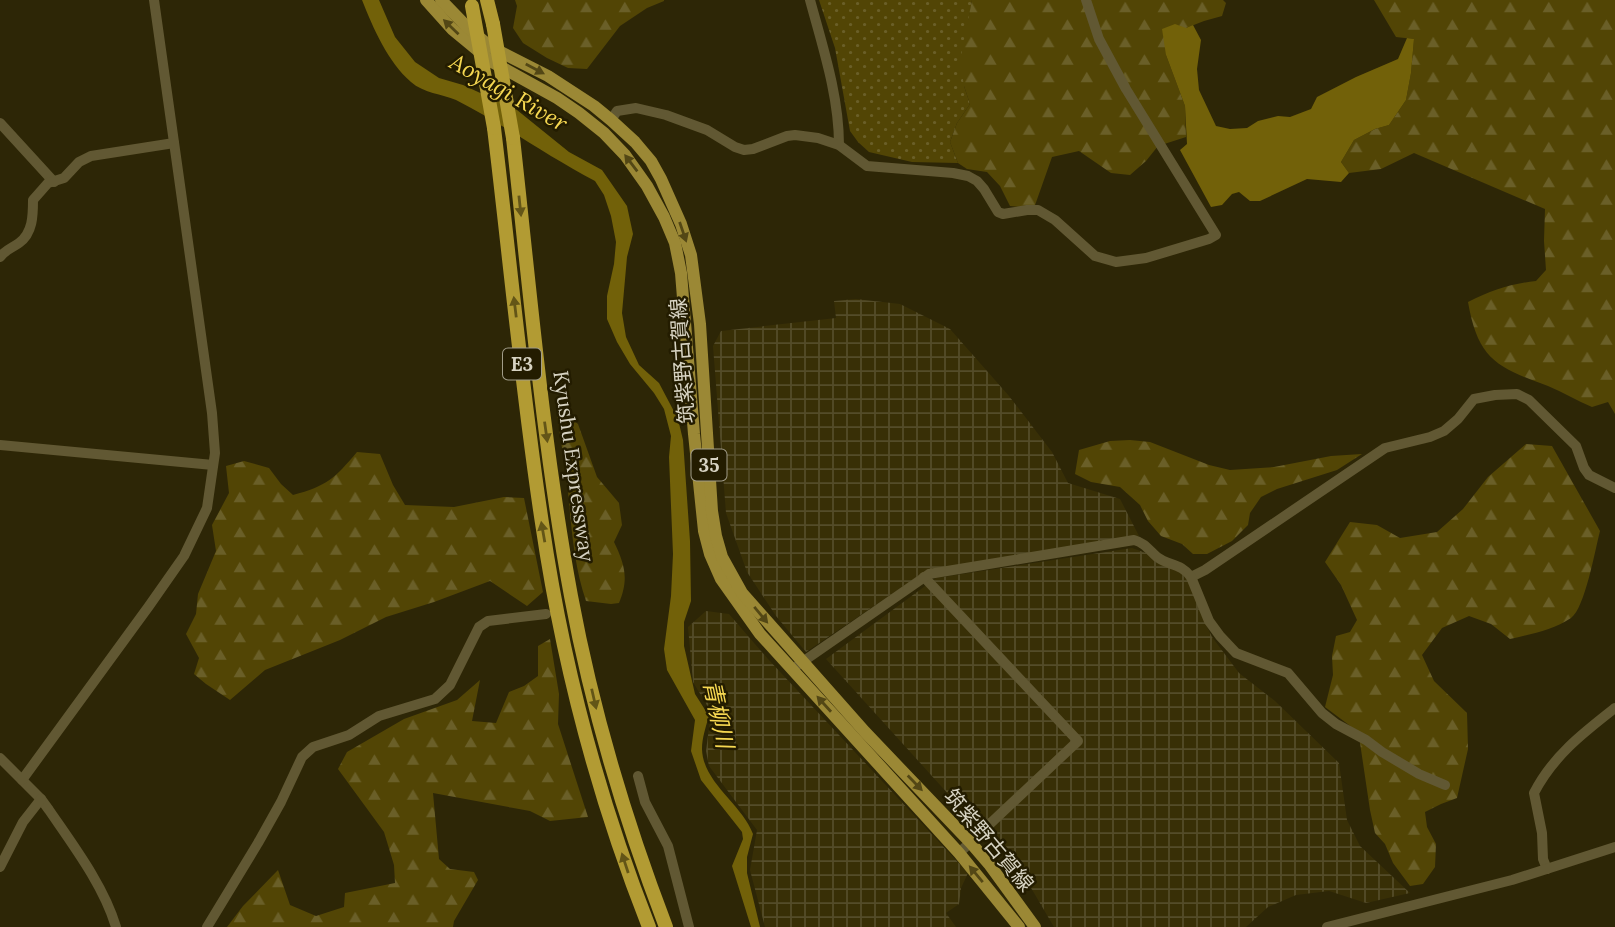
<svg xmlns="http://www.w3.org/2000/svg" width="1615" height="927" font-family="Lora,'Noto Sans JP',serif">
<defs>
<pattern id="industrial-grid" width="8" height="8" patternUnits="userSpaceOnUse" patternTransform="scale(1.75)"><rect width="8" height="8" fill="#382f06"/><path d="M0 4h8M4 0v8" fill="none" stroke="#544c29"/></pattern>
<pattern id="grass-dots" width="8" height="8" patternUnits="userSpaceOnUse" patternTransform="scale(1.75)"><rect width="8" height="8" fill="#524505"/><path d="M2 2h.1M6 6h.1" fill="none" stroke="#6a5f28" stroke-width="1.8" stroke-linecap="round"/></pattern>
<pattern id="forest-firs" width="22" height="20" patternUnits="userSpaceOnUse" patternTransform="scale(1.75)"><rect width="22" height="20" fill="#524505"/><path d="M5 1l3.5 6h-7zM16 11l3.5 6h-7z" fill="#6a5f28"/></pattern>
</defs>
<rect width="100%" height="100%" fill="#2d2606"/>
<g fill="url(#industrial-grid)">
<path d="M856,299L900,304L950,329L1009,396L1052,452L1068,483L1120,499L1139,536L927,570L806,652L776,616L747,572L726,513L713,346L721,331L836,318L834,301Z"/>
<path d="M1132,548L1146,553L1157,563L1181,570L1193,586L1201,614L1212,637L1239,673L1275,701L1339,763L1347,820L1360,846L1410,893L1366,903L1329,891L1296,895L1268,907L1246,927H1054L1027,881L826,659L936,578Z"/>
<path d="M706,611L729,614L768,659L968,873L961,888L959,904L946,913L956,927H765L750,870L757,830L709,766L706,751L711,712L693,682L688,627Z"/>
</g>
<path fill="url(#grass-dots)" d="M819,0H972L966,35L964,86L970,104L957,123L950,142L958,163L912,162L869,152L858,142L850,131L835,48Z"/>
<g fill="url(#forest-firs)">
<path d="M515,0H664V1L647,8L620,26L587,69L568,68L547,58L523,43L513,28L517,6Z"/>
<path d="M972,0H1223L1226,3L1222,16L1204,21L1186,28L1166,55L1185,106L1186,137L1158,146L1146,161L1130,175L1111,173L1079,151L1052,157L1034,208L1010,206L1000,186L987,172L967,169L958,163L950,142L957,123L970,104L964,86L960,61Z"/>
<path d="M1374,0H1615V414L1608,402L1592,407C1577,401 1563,392 1548,386C1496,367 1478,359 1468,302C1492,290 1510,284 1536,281L1546,270L1544,241L1545,209L1414,153L1381,169L1349,173L1341,162L1354,140L1375,129L1389,125L1406,100L1411,73L1414,39L1396,37Z"/>
<path d="M565,414L578,424L597,477L619,503L622,525L614,542C625,565 629,579 619,603L611,604L586,601C573,563 571,521 567,481C564,459 560,437 557,415Z"/>
<path d="M1130,440L1150,442L1209,465L1230,470L1274,467L1331,456L1362,454L1337,470L1277,489L1261,497L1250,513L1248,525L1232,541L1207,554H1193L1182,544L1161,536L1148,521L1140,505L1120,487L1091,482L1075,474L1079,450L1110,441Z"/>
<path d="M1526,444L1552,446L1600,531C1595,550 1585,608 1571,618C1553,630 1531,634 1510,639L1491,624L1469,616L1442,628L1422,655L1434,681L1467,713L1468,749L1457,798L1441,804L1425,812L1427,827L1436,844L1435,867L1423,884L1410,886L1393,863L1385,844L1375,833L1370,810L1359,736L1349,725L1325,707L1333,675L1332,656L1336,636L1350,632L1357,620L1341,585L1325,562L1350,522L1377,525L1400,538L1437,532L1463,509L1488,477Z"/>
<path d="M357,452L380,454L393,485L405,505L454,507L504,497L524,498L543,592L527,606L490,581L434,602L386,617L340,640L265,670L230,700L206,684L194,674L199,658L186,634L196,614L198,594L216,551L212,525L229,493L226,466L244,461L269,468L281,484L293,495C327,486 335,478 357,452Z"/>
<path d="M550,639L559,694L558,724L588,817L550,821L530,811L433,793L439,859L450,869L474,872L478,880L454,921L453,927H227L243,906L278,870L290,905L316,916L344,907L345,893L395,883L394,865L384,832L338,769L347,752L404,719L457,700L480,680L472,721L496,723L509,692L524,686L538,676V646Z"/>
</g>
<g fill="#726109">
<path d="M362,0H379L395,37L415,62L439,78L463,85L517,110L569,152L602,170L627,206L633,234L627,257L622,313L626,337L639,365L659,383L678,419L683,440L690,541L691,601L684,622V646L695,694L709,716C706,726 702,738 702,749C703,783 742,804 753,834L747,857V873L760,927H751L732,866L743,839L742,832L701,780L691,751L695,720L667,670L664,649L671,596L673,554L669,457L671,436L664,409L654,393L630,364L617,342L607,319V296L614,264L616,242L611,216L604,195L595,181C547,156 503,124 456,100C442,94 423,93 411,82C388,62 373,28 362,0Z"/>
<path d="M1175,24L1186,28L1193,25L1201,40L1197,69L1199,90L1216,126L1230,129L1247,128L1258,121L1278,116L1290,117L1311,109L1317,97L1356,77L1398,59L1407,38L1414,39L1411,73L1406,100L1389,125L1375,129L1354,140L1341,162L1349,173L1341,182L1307,179L1260,201H1250L1239,192L1232,194L1222,205L1211,207L1180,150L1187,144L1185,106L1166,55L1162,29Z"/>
</g>
<g fill="none" stroke-linecap="round" stroke-linejoin="round">
<g stroke="#615833" stroke-width="10">
<path d="M810,0C823,48 839,96 839,145"/>
<path d="M611,120L617,111L636,108L666,115L707,130L735,147L744,150L753,149L787,136L795,135L818,138L839,145L867,166L953,173L968,176L977,181L984,189L998,212L1003,214L1027,210H1038L1055,220L1095,256L1116,262L1146,258L1209,239L1216,235L1126,89L1099,39L1086,0"/>
<path d="M0,123L54,182"/>
<path d="M0,257C5,250 12,248 19,243C33,233 33,215 33,200L48,183L64,178L79,162L91,156L174,143"/>
<path d="M0,445L213,465"/>
<path d="M924,577L1078,741L959,853"/>
<path d="M1191,577L1205,570L1385,448L1430,437L1444,431L1458,419L1474,399L1495,395L1517,394L1529,400L1576,446L1584,468L1589,475L1615,488"/>
<path d="M798,665L929,574L1134,540C1145,543 1149,550 1157,557C1169,566 1181,563 1191,577L1209,621L1220,636L1236,653L1288,673L1322,713L1336,724L1366,740L1382,752L1419,774L1445,785"/>
<path d="M0,758L41,799L49,810C73,845 104,886 116,927"/>
<path d="M638,776L645,802L668,846L689,927"/>
<path d="M22,780L149,606L184,556L207,508L215,453L212,413L154,0"/>
<path d="M0,867L23,822L41,799"/>
<path d="M1547,869L1543,859L1542,833L1534,793C1553,756 1583,733 1615,708"/>
<path d="M207,927L258,843L281,802L302,757L313,747L349,735L379,716L435,699L450,685L479,627L488,621L546,614"/>
<path d="M1327,927L1512,880L1615,847"/>
</g>
<g stroke="#9b8835" stroke-width="12">
<path d="M426,0L452,29L492,62L557,98L579,113L604,133L625,155L647,186L664,217L675,243L681,273L694,434L704,531L710,554L721,579L760,634L959,853L1019,927"/>
<path d="M441,0L467,27L491,47L548,76L594,106L611,120L635,142L651,161L661,179L681,224L691,255L700,324L712,511L716,536L722,557L742,593L865,732L971,843L989,864L1035,927"/>
</g>
<g stroke="#b29b33" stroke-width="14">
<path d="M487,0L493,24"/>
<path d="M494,128C510,260 522,392 542,523C562,660 598,798 649,927"/>
<path d="M513,138C530,291 543,445 571,596C592,709 625,820 666,927"/>
</g>
<g stroke="#b29b33" stroke-width="14">
<path d="M472,6L494,128"/>
<path d="M493,24L513,138"/>
</g>
</g>
<defs><path id="oneway-solid" d="M-6-.8H1V-3.2L6.5 0L1 3.2V.8H-6Z" transform="scale(1.75)"/></defs>
<g fill="#534715">
<use href="#oneway-solid" transform="translate(451 27) rotate(-136)"/>
<use href="#oneway-solid" transform="translate(535 69) rotate(28)"/>
<use href="#oneway-solid" transform="translate(631 163) rotate(-127)"/>
<use href="#oneway-solid" transform="translate(683 232) rotate(71)"/>
<use href="#oneway-solid" transform="translate(761 615) rotate(50)"/>
<use href="#oneway-solid" transform="translate(824 704) rotate(-132)"/>
<use href="#oneway-solid" transform="translate(915 783) rotate(46)"/>
<use href="#oneway-solid" transform="translate(976 874) rotate(-130)"/>
</g>
<g fill="#635517">
<use href="#oneway-solid" transform="translate(520 206) rotate(84)"/>
<use href="#oneway-solid" transform="translate(515 307) rotate(-97)"/>
<use href="#oneway-solid" transform="translate(546 432) rotate(82)"/>
<use href="#oneway-solid" transform="translate(543 532) rotate(-100)"/>
<use href="#oneway-solid" transform="translate(594 699) rotate(77)"/>
<use href="#oneway-solid" transform="translate(625 863) rotate(-108)"/>
</g>
<g text-anchor="middle" dominant-baseline="central" stroke-width="5" stroke-linejoin="round" paint-order="stroke">
<g fill="#231c00" stroke="#a19c88" stroke-width="2">
<rect x="503" y="348.5" width="38" height="31" rx="5"/>
<rect x="691.5" y="449.5" width="35" height="31" rx="5"/>
</g>
<g font-size="19" font-weight="bold" fill="#d7d3c2">
<text x="522" y="364">E3</text>
<text x="709" y="465">35</text>
</g>
<g font-size="21" fill="#d7d3c2" stroke="#231c00">
<text transform="translate(682 361) rotate(-94)">筑紫野古賀線</text>
<text transform="translate(574 466) rotate(82)">Kyushu Expressway</text>
<text transform="translate(989 840) rotate(50)">筑紫野古賀線</text>
</g>
<g font-size="23" font-style="italic" fill="#f6d851" stroke="#231c00">
<text transform="translate(509 92) rotate(30)">Aoyagi River</text>
<text transform="translate(719 714) rotate(78)">青柳川</text>
</g>
</g>
</svg>
